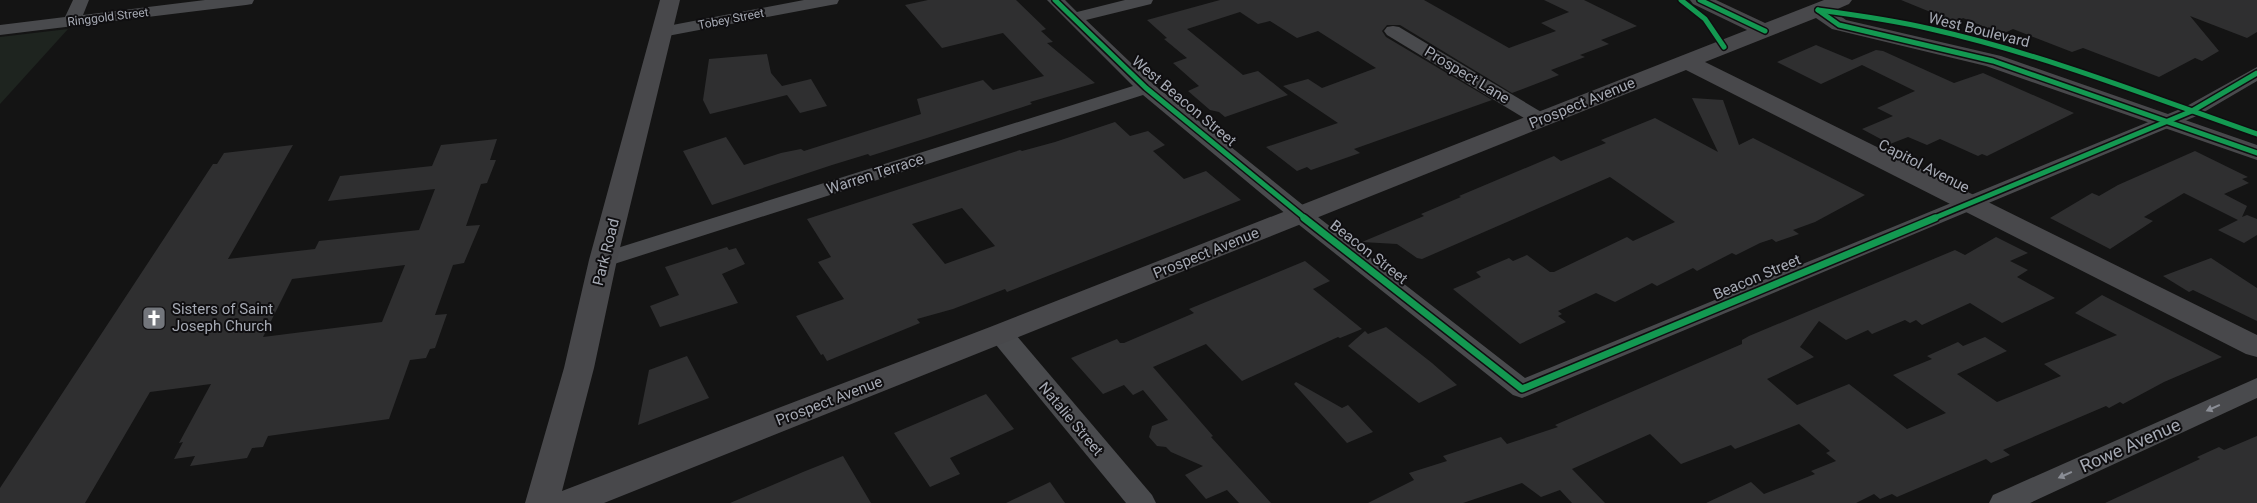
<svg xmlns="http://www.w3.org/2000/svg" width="2257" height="503" font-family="Roboto,sans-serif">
<rect width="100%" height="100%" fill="#141414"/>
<path fill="#1e241f" d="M68,29L0,104V37Z"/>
<g fill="#2f2f30" fill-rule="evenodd">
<path d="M928,0H1016L1046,29L1041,31L1053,42L1047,43L1095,83L1030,102L1032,104L927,138L870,156L868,154L832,165L712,205L683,151L726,137L744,165L781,153L801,149L804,151L921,114L917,99L983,80L993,90L1044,76L1003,33L942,48L905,5Z"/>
<path d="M1220,0H1424L1509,48L1556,31L1541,23L1569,12L1544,0H1584L1637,26L1601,40L1609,44L1580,55L1585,57L1551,70L1559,75L1512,93L1400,25H1387L1382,31L1386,37L1492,100L1354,149L1360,153L1337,161L1311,170L1307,167L1297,171L1266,147L1338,123L1283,86L1308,79L1322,88L1376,68L1318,31L1297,38L1270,21L1258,24L1240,12L1187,29L1243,75L1258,71L1288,95L1225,117L1219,112L1210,110L1188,91L1199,86L1173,63L1187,58L1164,39L1167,38L1147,20Z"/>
<path d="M1901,0H2257V32L2247,38L2190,16L2219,51L2202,61L2195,58L2159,77L2083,48L2072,52L2013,29L2002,34L1963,18L1958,21L1950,20Z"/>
<path d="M1816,45L1852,60L1876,50L1883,51L1954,83L1983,73L2074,113L1987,156L1982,154L1978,156L1940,139L1927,145L1908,137L1890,144L1862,129L1893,116L1877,108L1915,91L1862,65L1821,84L1777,62Z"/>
<path d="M767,54L771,73L782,86L811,79L827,106L800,113L787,95L710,114L703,100L709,59Z"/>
<path d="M1692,98L1723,100L1739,145L1753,138L1865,195L1815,222L1793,230L1799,234L1776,242L1772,239L1760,243L1736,255L1732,253L1697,271L1693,268L1657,286L1652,283L1615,302L1596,293L1558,311L1562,314L1558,316L1566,322L1520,344L1453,289L1481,277L1476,272L1509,258L1513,261L1527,255L1550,272H1554L1627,237L1633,241L1675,222L1610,177L1422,259L1417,258L1397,244L1362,242L1424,216L1421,214L1461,197L1459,196L1554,156L1561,161L1606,143L1601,140L1655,118L1718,152Z"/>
<path d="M1115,122L1130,136L1148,131L1165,145L1153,151L1184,179L1206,171L1241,200L1007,292L1005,289L953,309L917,319L920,323L827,361L823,354L821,355L796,316L844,299L818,262L831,257L807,219L1020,150L1022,151L1055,142ZM962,208L995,246L945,264L912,224Z"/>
<path d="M497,139L490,160H496L487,183L481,184L466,226L480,225L464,263L453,265L435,315L447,314L435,348L430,349L426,358L410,360L389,419L268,436L263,447L252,448L247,458L190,466L195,456L174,459L183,442L179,443L211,384L150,392L85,503H0V488L213,164H217L224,153L293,145L228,259L315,249L319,241L419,230L435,189L328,201L340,176L432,166L441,145ZM405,265L382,322L263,337L292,279Z"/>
<path d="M2195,151L2248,177L2242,179L2249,183L2224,194L2247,206L2242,217L2247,215L2257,219V235L2244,243L2218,230L2238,220L2184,193L2144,217L2153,221L2110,249L2050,218L2092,193L2099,196L2118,185Z"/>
<path d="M1996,237L2028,253L2010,261L2028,270L2017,277L2055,298L2002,323L1970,303L1922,325L1916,320L1910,323L1905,320L1872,334L1868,330L1846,340L1819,321L1800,347L1814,357L1767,379L1797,405L1849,384L1907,429L1946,413L1893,375L1932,359L1927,356L1958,342L1963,346L1985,337L2007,351L1957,374L1997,402L2061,376L2044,364L2117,335L2075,313L2102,295L2222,357L2164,382L2123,404L2120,402L2109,408L2106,406L2003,450L2010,455L1991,463L1986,459L1897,497L1892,494L1880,499L1874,494L1856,503H1706L1751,482L1764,494L1815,474L1811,471L1836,461L1826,453L1830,451L1799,424L1735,449L1731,445L1681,464L1650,434L1572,469L1605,503H1572L1560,490L1541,497L1522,483L1463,503H1368L1414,480L1409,473L1447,461L1443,456L1501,437L1507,444L1558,427L1555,425L1742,344V340L1749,336L1955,250L1965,255Z"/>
<path d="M727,247L729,250L736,248L745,264L722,274L738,303L660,327L650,306L679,295L665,267Z"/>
<path d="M2211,258L2257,288V321L2193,290L2189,292L2163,276Z"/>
<path d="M1305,261L1330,281L1313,289L1362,329L1340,338L1338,337L1242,381L1206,344L1153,367L1213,436L1211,437L1271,503H1239L1227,490L1206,499L1185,475L1203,466L1171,452L1166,447L1157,446L1149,437L1152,426L1168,420L1143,390L1133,395L1124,385L1103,394L1071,358L1117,339L1120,343H1124L1194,313L1189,309Z"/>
<path d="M1386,327L1432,363L1457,385L1419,403L1348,346L1365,331L1368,334Z"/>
<path d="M687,356L709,398L638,425L649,370Z"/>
<path d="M1296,382L1342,408L1348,405L1373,432L1347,443L1294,384Z"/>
<path d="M986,394L1014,429L950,458L960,474L930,487L894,433Z"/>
<path d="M2257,436V503H2105L2200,459L2197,457L2219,447L2224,450Z"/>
<path d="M843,456L871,503H730L803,472Z"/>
<path d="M1050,482L1065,503H1006Z"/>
</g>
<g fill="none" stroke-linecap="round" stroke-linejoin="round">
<g fill="#494a4d" fill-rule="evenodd">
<path d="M73,0H89L83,15L205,0H254L252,4L246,5L0,35V25L65,17Z"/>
<path d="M804,0H839L837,4L831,5L662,37L656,36L653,32L656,28L662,27Z"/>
<path d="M1047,0H1065L1077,12L1125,0H1153L1151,4L1086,20L1153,84L1309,210L1525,378L2185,107L2257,67V81L2199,115L1522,398L1513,395L1293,220L1143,95L611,265L603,267L595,265L592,260L595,255L1133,86Z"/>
<path d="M1393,26L1399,27L1548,116L1551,120L1548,124H1534L1387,35L1384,31L1387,27Z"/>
<path d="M1001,326L1010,328L1152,495L1156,503H1126L992,340L989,334L992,328Z"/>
<path d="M2257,378V398L2030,503H1989L1993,495Z"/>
</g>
<path fill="#48484b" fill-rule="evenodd" d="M660,0H680L617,260L594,368L562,491L990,327L1747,30L1693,4L1690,0H1716L1765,23L1824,0H1852L1849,4L1833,11L1846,20L2001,56L2257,145V160L1986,66L1832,29L1816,18L1705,62L2257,335V357L2246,354L1686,70L604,503H525L564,368L589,260Z"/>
<g stroke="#0f0e10" stroke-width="8">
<g id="cycleway-far1">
<path d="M1055,0L1146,88L1306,219"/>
<path d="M1681,0L1705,19L1724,47"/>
<path d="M1700,0L1765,31"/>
<path d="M1818,10L1839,25L1993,61L2257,153"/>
<path d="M1818,10C1856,15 1893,20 1931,29C2042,54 2149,96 2257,134"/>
<path d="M1932,219L2192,111L2257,73"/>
</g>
</g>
<g stroke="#0f0e10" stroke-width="10">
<path id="cycleway" d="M1304,218L1522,389L1935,218"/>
</g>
<use href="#cycleway-far1" stroke="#139951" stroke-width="5"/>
<use href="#cycleway" stroke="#139951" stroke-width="7"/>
</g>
<defs><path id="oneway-solid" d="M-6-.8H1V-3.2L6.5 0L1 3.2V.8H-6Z" transform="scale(1.25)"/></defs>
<g fill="#8a8d95">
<use href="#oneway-solid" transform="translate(2213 408) rotate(156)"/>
<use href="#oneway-solid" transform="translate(2065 475) rotate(156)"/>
</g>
<defs>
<g id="church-square" transform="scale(1.25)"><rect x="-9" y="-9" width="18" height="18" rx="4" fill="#73767c" stroke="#0f0e10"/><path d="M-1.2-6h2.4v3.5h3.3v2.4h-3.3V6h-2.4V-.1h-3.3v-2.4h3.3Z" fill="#fff"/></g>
</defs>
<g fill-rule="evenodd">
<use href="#church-square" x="154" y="318"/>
</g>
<g text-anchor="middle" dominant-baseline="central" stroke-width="4" stroke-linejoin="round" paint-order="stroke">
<g font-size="12" fill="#a6aab4" stroke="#0f0e10">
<text transform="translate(108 17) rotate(-7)">Ringgold Street</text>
<text transform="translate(731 19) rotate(-11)">Tobey Street</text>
</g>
<g font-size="15" fill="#a6aab4" stroke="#0f0e10">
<text transform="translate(1979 30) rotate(14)">West Boulevard</text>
<text transform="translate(1467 75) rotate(31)">Prospect Lane</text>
<text transform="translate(1184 101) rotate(40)">West Beacon Street</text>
<text transform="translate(1582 103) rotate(-22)">Prospect Avenue</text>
<text transform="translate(1924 166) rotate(27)">Capitol Avenue</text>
<text transform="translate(875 174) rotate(-18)">Warren Terrace</text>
<text transform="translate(606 252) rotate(-76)">Park Road</text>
<text transform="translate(1369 252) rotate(38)">Beacon Street</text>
<text transform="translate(1206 253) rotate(-22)">Prospect Avenue</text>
<text transform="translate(1757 277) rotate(-23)">Beacon Street</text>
<text transform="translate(829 401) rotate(-21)">Prospect Avenue</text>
<text transform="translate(1071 419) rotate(50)">Natalie Street</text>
</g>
<g font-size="15" fill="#a6aab4" stroke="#0f0e10" text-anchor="start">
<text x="172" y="309">Sisters of Saint<tspan x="172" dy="17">Joseph Church</tspan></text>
</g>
<g font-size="18" fill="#a6aab4" stroke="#0f0e10">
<text transform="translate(2130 445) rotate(-24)">Rowe Avenue</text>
</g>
</g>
</svg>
